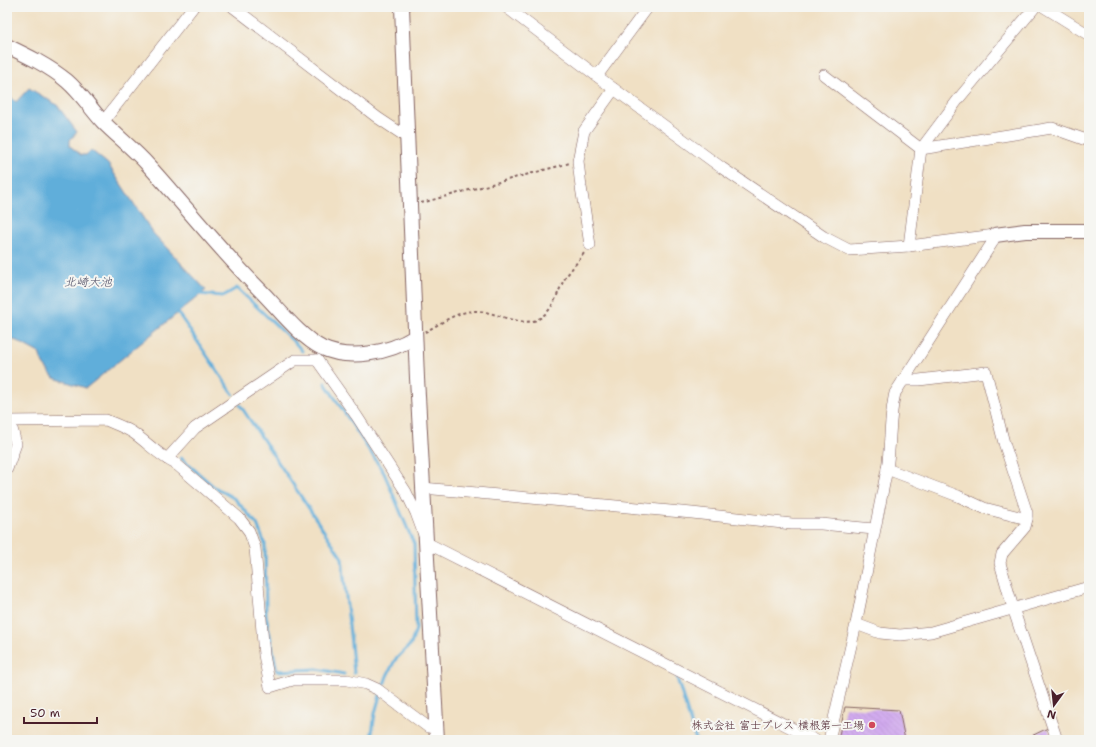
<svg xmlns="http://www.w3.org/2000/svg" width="1096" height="747" font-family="'Shantell Sans','Klee One',sans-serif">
<defs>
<pattern id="building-back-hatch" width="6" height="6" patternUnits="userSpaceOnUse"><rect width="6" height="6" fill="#cfa6ee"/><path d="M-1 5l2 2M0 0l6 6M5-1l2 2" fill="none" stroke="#b38ecc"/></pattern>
</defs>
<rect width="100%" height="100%" fill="#f6f6f2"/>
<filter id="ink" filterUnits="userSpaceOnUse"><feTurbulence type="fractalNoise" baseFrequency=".025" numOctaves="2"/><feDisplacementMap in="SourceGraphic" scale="8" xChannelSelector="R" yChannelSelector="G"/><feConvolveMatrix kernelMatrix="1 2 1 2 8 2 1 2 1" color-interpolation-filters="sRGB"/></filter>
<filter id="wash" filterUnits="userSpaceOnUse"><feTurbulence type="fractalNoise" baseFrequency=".012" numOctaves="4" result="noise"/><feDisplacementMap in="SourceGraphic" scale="16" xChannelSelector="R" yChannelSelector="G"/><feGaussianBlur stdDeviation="0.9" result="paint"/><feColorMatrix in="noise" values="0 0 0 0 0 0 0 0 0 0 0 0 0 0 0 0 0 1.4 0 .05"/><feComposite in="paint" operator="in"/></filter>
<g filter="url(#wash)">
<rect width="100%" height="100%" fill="#f0e0c4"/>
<path fill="#61aeda" stroke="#566682" d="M29,88L57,105L77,132L70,140V146L81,155H86L91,150L108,164L153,233L206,290L86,388L54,378L43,364L39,353L17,341L7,338V93L16,102Z"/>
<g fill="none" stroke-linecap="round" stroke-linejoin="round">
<g stroke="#61aeda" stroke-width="3">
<path d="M198,294L223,296L237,288L297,345L302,351"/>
<path d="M176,310L233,394"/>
<path d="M325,383L384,473L414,544L416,629L411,644L395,660L387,676L382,690"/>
<path d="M240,405L342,558L354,673"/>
<path d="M181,458L213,486L235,499L257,524L265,544L266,615L277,671L317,669L344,674"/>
<path d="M677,678L696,740"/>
<path d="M371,740L375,713L380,695"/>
</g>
</g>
<g id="blocks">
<g fill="url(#building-back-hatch)">
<path d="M845,707L899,710L905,740H838Z"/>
<path d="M1048,728L1052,740H1023Z"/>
</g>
</g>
</g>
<g filter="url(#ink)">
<use href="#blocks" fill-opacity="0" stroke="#846361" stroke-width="1"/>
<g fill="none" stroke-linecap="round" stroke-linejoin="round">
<g stroke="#846361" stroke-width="12">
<g id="minor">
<path d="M233,7L378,118L408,138"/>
<path d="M506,7L614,89L722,168L824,237L849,250L909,246L995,235L992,243L895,393C889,418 891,444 887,469L856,624L829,740"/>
<path d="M1044,7L1089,35"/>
<path d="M824,75L921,149L1052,128L1089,141"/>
<path d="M597,76L648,7"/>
<path d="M103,122L193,7"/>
<path d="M590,245L581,187L578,161L584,131L614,89"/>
<path d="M909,246L921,149L960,97L1035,7"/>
<path d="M317,360L356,415L406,492L416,513L427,543L815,740"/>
<path d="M903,380H919L986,372L1004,443L1027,513V519"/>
<path d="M7,421L106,420C115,424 124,427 132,432C147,442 159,456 176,464L239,518L249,531L255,548L264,655L270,687L293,680H347L366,684L377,689L428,727L436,728"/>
<path d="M167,459L195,428L295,360H317"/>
<path d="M7,469L16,444L10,421"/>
<path d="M887,469L958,496L984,508L1027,519L1025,527L1002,554L1000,563L1013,608L1057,740"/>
<path d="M423,488L692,513L792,524H821L874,529"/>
<path d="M856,624L880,633L900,635L931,632L1089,587"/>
</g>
</g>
<g stroke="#846361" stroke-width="16">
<g id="tertiary">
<path d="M402,7L417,378L437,740"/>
<path d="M7,46C28,56 49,66 67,81C81,93 91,109 103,122C118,137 135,150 149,166C186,207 221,251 260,290C278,308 300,337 322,348C350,361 389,353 415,337"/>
<path d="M995,235L1025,231H1089"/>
</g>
</g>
<g stroke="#846361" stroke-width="2" stroke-dasharray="3 3" stroke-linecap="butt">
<path d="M421,203L570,163"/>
<path d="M425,332C440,324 456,312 473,311C494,309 524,332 543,316C555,306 557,293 564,280C570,270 578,262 584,253"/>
</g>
<use href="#minor" stroke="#fff" stroke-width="11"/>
<use href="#tertiary" stroke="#fff" stroke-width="14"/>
</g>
</g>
<circle fill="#d1495b" stroke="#f6f6f2" stroke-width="1.5" cx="872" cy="725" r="4"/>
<g text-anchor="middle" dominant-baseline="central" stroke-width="4" stroke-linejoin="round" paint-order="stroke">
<g font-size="11" fill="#4a1f2b" stroke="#f6f6f2" text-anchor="end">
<text x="864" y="725">株式会社 富士プレス 横根第一工場</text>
</g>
<g font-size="12" font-style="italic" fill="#525168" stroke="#f6f6f2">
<text x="88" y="282">北崎大池</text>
</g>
</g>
<rect width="1096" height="747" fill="none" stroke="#f6f6f2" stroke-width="24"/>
<g transform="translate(1054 705) rotate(195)" stroke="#f6f6f2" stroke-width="3" paint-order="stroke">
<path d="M0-3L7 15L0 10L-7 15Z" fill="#4a1f2b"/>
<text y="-6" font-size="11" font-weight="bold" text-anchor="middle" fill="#4a1f2b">N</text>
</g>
<path d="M24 717v6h73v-6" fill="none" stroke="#4a1f2b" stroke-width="2"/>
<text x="30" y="717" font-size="12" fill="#4a1f2b" stroke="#f6f6f2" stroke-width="3" paint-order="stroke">50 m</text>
</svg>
